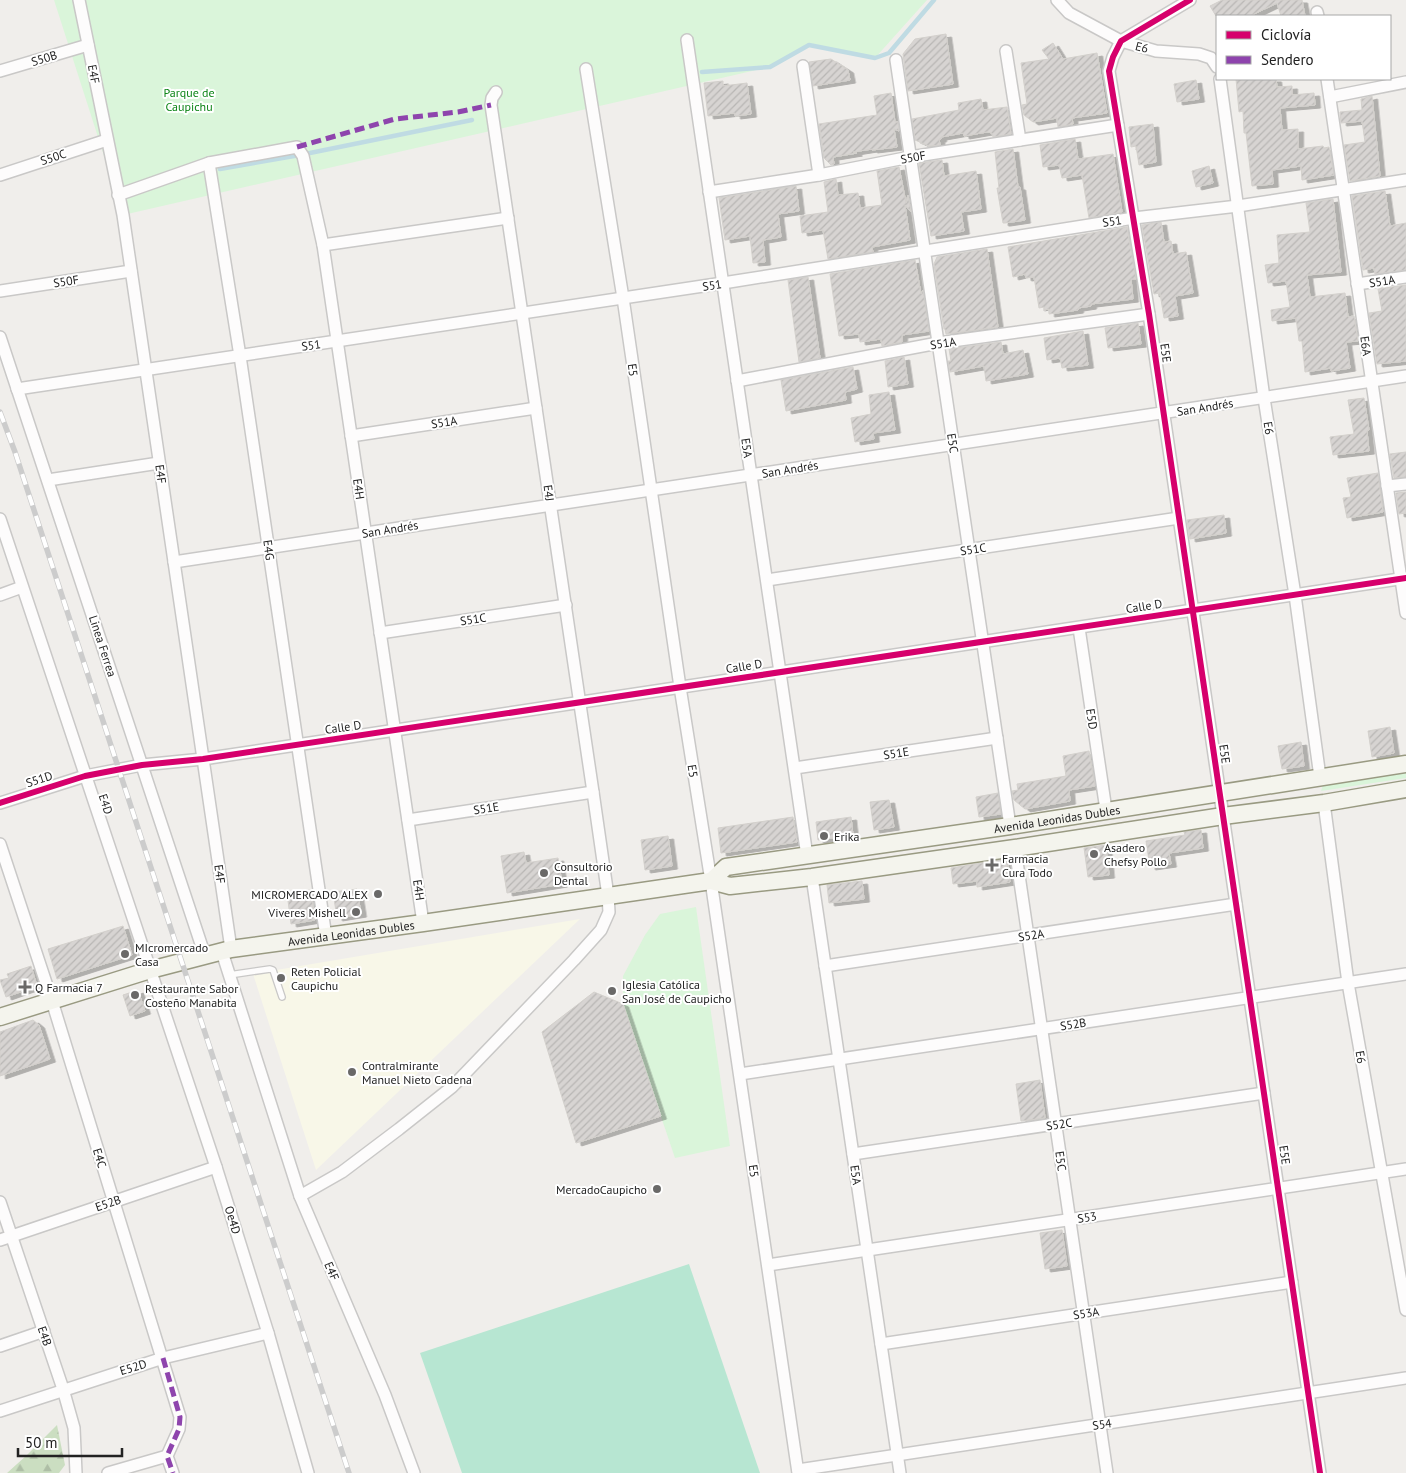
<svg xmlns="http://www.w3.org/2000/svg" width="1406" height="1473" font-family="'PT Sans',sans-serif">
<defs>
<pattern id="forest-firs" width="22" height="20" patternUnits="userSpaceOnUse" patternTransform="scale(1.25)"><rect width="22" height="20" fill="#cbdec1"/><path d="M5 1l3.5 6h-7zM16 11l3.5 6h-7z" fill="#aebea6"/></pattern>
<pattern id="building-hatch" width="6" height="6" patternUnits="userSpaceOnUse" patternTransform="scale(1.25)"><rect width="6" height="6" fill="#d7d4d2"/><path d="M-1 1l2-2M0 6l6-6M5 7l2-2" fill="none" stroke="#b8b6b4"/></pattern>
<filter id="shadow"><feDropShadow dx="5.5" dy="3" stdDeviation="0" flood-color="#0004"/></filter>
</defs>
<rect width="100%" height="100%" fill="#f0eeeb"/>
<path fill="#f8f7e8" d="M580,919L316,1170L253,974Z"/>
<path fill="url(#forest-firs)" d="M57,1425L65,1465L59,1473H7L27,1455Z"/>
<g fill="#daf5da">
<path d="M54,0H927L875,58L809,45L770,67L123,215Z"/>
<path d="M1406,772V778L1321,791L1323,785Z"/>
<path d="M696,907L730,1146L675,1158L623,1004V976L645,935L660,914Z"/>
</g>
<path fill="#b7e6d2" d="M689,1264L760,1473H462L420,1353Z"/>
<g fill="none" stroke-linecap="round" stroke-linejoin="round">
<g stroke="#bfdbe3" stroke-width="4.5">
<path d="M702,72L770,67L809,45L875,58L889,53L934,0"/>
<path d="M305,154L472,120"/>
<path d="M220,169L300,155"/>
</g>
</g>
<g fill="url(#building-hatch)" stroke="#d3d0cc" filter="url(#shadow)">
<path d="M1222,0H1302L1305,16H1281L1277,3L1250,16H1216L1210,6Z"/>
<path d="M946,34L953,84L908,91L903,54L915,39Z"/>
<path d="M1053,43L1063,59L1097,53L1107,113L1072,118L1073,124L1058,127L1057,118L1033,122L1024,115L1022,105L1027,104L1021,63L1049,59L1042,50Z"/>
<path d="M831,59L848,70L850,80L813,86L809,62Z"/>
<path d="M1236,79H1276L1277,87L1292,86V95L1314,93L1315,105L1280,108L1282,130L1298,129V149L1323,146L1324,148L1329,147L1334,175L1302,180L1301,166L1272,170L1273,184L1252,186L1246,133H1244L1243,111L1239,112Z"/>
<path d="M1196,80L1199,99L1177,102L1174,84Z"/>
<path d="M723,81V86L747,83L751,114L735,116V113L708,116L704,83Z"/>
<path d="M891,93L895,122H898L899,131L894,129L897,147L872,150V149L853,152L857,153L833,157L834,164L831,165L824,158L819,124L877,115L874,96Z"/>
<path d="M1372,96L1380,176L1350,181L1344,145L1365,142L1362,121L1341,123L1340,112L1362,110L1361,99Z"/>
<path d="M981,99L983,110L1007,107L1011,134L993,137L992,133L987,132L964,136L963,133L941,137V139H939L940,145L929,146L915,140L912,119L959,110L958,103Z"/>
<path d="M1153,124L1156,162L1139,165L1136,146L1131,147L1129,127Z"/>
<path d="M1075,139L1078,159L1113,154L1122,212L1089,218L1082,175L1062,178L1059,165L1043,167L1040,145Z"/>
<path d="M1013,149L1018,187H1020L1025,220L1005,223H1003L997,188H999L995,152Z"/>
<path d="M942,160L944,176L976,171L981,209L961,212L964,231L931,236L919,163Z"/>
<path d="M1209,166L1213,183L1196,187L1192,171Z"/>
<path d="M899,167L906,203L908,195L911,212L905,205L910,240L872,247L873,252L828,259L823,230L802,233L800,216L828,212L824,182L836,179L838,195L858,193L860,208L882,205L877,171Z"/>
<path d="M796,186L799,211L778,214L781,237L763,240L765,262L753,263L750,236L725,240L719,198Z"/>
<path d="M1385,191L1390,226L1406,223V270L1375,274L1374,268L1363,270L1352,196Z"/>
<path d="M1333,199L1341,272L1307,275L1310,297L1345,293L1348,317L1354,316L1358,341L1346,342L1350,368L1331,371V368L1305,372L1302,341H1299L1296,318L1272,321L1271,310L1290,307L1286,281L1268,283L1265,265L1279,263L1277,235L1310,232L1306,203Z"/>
<path d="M1161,222L1164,242L1171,241L1173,254L1186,252L1193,293L1175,296L1178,316L1164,318L1160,293L1154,294L1142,225Z"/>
<path d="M1127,227L1136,279H1131L1133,299L1091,304V306L1078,308V310L1049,314V309L1044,310V307L1039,308L1034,277L1026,278L1025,274L1013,277L1008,247Z"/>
<path d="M987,249L998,327L946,334L945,329H944L934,264L937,257Z"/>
<path d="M915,260L921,294L923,290L929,331L902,335V342L882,346L881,339L860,342L859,334L839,336L830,274Z"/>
<path d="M808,277L820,358L799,362L788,280Z"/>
<path d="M1406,285V361L1377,364L1369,313L1382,311L1378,289Z"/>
<path d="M1138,323L1141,344L1108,348L1105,328Z"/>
<path d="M1083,331L1088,365L1062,368L1060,358L1047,360L1044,338Z"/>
<path d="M1001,342L1003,354L1023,350L1028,374L986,381L984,366L950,372L948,361H951L949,349Z"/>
<path d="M904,357L908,384L888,387L885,361Z"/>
<path d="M853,367L857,389L845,392L846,400L786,411L781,380Z"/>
<path d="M889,392L895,430L873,433L874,439L855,442L851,418L871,414L869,395Z"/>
<path d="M1364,398L1369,430L1367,431L1369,451L1333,455L1330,437L1354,434L1348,400Z"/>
<path d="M1406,452V477L1394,478L1390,454Z"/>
<path d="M1378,473L1383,512L1347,518L1343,498L1351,497L1347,478Z"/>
<path d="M1406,492V513L1399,514L1396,493Z"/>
<path d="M1224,515L1226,533L1190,539L1187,520Z"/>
<path d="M1390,727L1394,753L1372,757L1368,731Z"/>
<path d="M1301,742L1304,766L1282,769L1278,746Z"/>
<path d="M1089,751L1095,786L1069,790L1070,801L1025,809L1014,800L1012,791L1018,790L1017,784L1066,776L1063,756Z"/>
<path d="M998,793L1001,814L979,817L976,797Z"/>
<path d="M889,800L894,827L874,830L870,802Z"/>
<path d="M793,817L797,842L721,853L718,828Z"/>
<path d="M851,817L853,835L818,840L816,822Z"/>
<path d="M1201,830L1203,848L1169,853L1171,864L1150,867L1146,841L1185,835L1184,832Z"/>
<path d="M668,836L672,866L645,870L641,840Z"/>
<path d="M1106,845L1109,875L1088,877L1084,848Z"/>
<path d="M524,852L526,863L558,858L562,884L507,893L501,856Z"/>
<path d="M1007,859L1010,882L977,887V881L953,884L951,868Z"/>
<path d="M862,881L864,899L829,903L827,885Z"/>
<path d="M357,889L361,914L337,918L333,892Z"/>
<path d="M311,890L315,920L291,924L287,893Z"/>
<path d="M123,926L132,955L57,979L48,949Z"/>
<path d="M31,966L37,986L6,997L0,980L9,978L7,974Z"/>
<path d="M138,990L145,1011L130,1016L123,995Z"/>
<path d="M594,992L623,1004L661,1116L576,1143L542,1032Z"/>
<path d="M33,1020L39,1025L50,1059L0,1076V1032Z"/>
<path d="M1040,1080L1045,1118L1021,1121L1016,1084Z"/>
<path d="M1062,1230L1067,1266L1045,1269L1040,1233Z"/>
</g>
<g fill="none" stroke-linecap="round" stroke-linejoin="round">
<g stroke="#c9c8c7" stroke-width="8">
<path id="service" d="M229,975L270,969L273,970L282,997"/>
</g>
<g stroke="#c9c8c7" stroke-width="14">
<g id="minor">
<path d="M79,0L123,215L231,949"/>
<path d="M1057,0L1069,13L1121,41L1156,51L1199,54L1211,58L1217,67"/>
<path d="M1190,0L1121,41L1113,57L1109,71L1149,314L1320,1473"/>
<path d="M1317,12L1318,16"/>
<path d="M687,40L807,856"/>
<path d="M1006,51L1020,140"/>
<path d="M896,60L1010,826"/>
<path d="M803,66L819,175"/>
<path d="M586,69L623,298L680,687L711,881L798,1473"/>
<path d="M0,71L88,45"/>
<path d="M1220,79L1264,398L1295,595L1320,777"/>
<path d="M1327,79L1406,613"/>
<path d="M1330,97L1406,82"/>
<path d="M209,163L240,356L326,937"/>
<path d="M0,175L107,140"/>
<path d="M709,192L819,175L910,157L1118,125"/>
<path d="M118,195L209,163L297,147L303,156L323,245L423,923"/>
<path d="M323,245L508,218"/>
<path d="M1357,284L1406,277"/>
<path d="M0,291L131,271"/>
<path d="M0,337L205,956"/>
<path d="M737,381L938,343L1149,314"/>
<path d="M17,389L723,283L1134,218L1238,206L1406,180"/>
<path d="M351,436L536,408"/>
<path d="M48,480L159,463"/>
<path d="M1387,486L1406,484"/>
<path d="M0,519L216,1167L268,1333L308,1473"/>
<path d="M174,562L1406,376"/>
<path d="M767,580L1179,518"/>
<path d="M0,595L22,587"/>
<path d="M1079,628L1106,810"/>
<path d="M380,633L566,605"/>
<path d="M795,768L997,738"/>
<path d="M0,803L85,776L142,765L203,759L1406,578"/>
<path d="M1324,803L1348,983L1406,1310"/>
<path d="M408,820L593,792"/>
<path d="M0,844L52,1001L180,1417L179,1429L167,1456L173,1473"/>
<path d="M1015,848L1107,1473"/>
<path d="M812,877L900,1473"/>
<path d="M222,952L300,1196L385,1395L414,1473"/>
<path d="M825,966L1236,904"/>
<path d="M740,1074L1406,974"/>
<path d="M853,1154L1264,1093"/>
<path d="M300,1196L342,1172L399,1129L452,1087L574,960L601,930L609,912L608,896L593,792L491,105L492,98L496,92"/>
<path d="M0,1202L63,1389L74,1428L76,1473"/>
<path d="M0,1240L216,1167"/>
<path d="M768,1265L1406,1169"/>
<path d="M881,1344L1292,1282"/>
<path d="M0,1346L44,1331"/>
<path d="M0,1411L163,1358L268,1333"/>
<path d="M798,1470L1406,1378"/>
<path d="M108,1473L167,1456"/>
</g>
</g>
<g stroke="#999a82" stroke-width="19">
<g id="secondary">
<path id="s1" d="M711,881L726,867L1010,826L1406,764"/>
<path id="s2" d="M0,1017L150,970L231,949L423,923L711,881L730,886L812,877L1015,848L1223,816L1324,803L1406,789"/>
</g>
</g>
<use href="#service" stroke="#fdfcfc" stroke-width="5.5"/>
<use href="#minor" stroke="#fdfcfc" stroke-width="11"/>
<use href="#secondary" stroke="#f4f4ed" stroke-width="16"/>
<g stroke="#ccc" stroke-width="5.5">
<path id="rail" d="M0,412L15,452L349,1473"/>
</g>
<use href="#rail" stroke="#fff" stroke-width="4" stroke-dasharray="11" stroke-linecap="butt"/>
<g stroke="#8e44ad" stroke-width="5" stroke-dasharray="10 5" stroke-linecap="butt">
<path d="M297,147L395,119L458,112L491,105"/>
<path d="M163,1358L180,1417L179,1429L167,1456L173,1473"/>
</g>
<g stroke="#fff" stroke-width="9">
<g id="cycleway">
<path d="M1190,0L1121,41L1113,57L1109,71L1149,314L1320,1473"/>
<path d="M0,803L85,776L142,765L203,759L1406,578"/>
</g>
</g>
<use href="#cycleway" stroke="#d6006c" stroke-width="6"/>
</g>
<g fill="#6a6968" stroke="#fff" stroke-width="2">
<circle cx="824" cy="836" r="5"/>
<circle cx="1094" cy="854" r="5"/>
<path d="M989.5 857.5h5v5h5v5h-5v5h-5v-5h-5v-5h5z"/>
<circle cx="544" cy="873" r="5"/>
<circle cx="378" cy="894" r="5"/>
<circle cx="356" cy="912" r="5"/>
<circle cx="125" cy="954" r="5"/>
<circle cx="281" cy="978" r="5"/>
<path d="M22.5 979.5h5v5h5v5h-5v5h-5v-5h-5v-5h5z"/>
<circle cx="612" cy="991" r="5"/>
<circle cx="135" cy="995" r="5"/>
<circle cx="352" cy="1072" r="5"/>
<circle cx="657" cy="1189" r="5"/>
</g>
<g text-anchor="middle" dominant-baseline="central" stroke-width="4" stroke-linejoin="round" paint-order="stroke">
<g font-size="12" fill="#222" stroke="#fff">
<text transform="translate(1142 47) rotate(15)">E6</text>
<text transform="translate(44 58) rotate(-17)">S50B</text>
<text transform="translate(94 74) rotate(79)">E4F</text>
<text transform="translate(53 157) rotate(-18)">S50C</text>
<text transform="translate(913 157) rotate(-10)">S50F</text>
<text transform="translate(1112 221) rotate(-9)">S51</text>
<text transform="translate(66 281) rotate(-9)">S50F</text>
<text transform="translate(1382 281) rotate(-9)">S51A</text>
<text transform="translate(712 285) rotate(-9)">S51</text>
<text transform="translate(943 343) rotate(-9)">S51A</text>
<text transform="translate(311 345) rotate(-8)">S51</text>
<text transform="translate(1366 346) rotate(82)">E6A</text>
<text transform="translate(1166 353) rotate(82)">E5E</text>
<text transform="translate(633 370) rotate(82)">E5</text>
<text transform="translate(1205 407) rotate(-9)">San Andrés</text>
<text transform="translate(444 422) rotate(-9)">S51A</text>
<text transform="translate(1269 428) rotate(81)">E6</text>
<text transform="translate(953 443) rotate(81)">E5C</text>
<text transform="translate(747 448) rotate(82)">E5A</text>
<text transform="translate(790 469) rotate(-9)">San Andrés</text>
<text transform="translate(161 474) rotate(82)">E4F</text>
<text transform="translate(359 489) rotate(82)">E4H</text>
<text transform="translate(549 493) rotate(82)">E4J</text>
<text transform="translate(390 529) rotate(-9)">San Andrés</text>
<text transform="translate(973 549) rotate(-9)">S51C</text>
<text transform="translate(269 550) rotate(82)">E4G</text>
<text transform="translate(1144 606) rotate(-9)">Calle D</text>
<text transform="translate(473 619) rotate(-9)">S51C</text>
<text transform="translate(103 646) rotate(72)">Linea Ferrea</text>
<text transform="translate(744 666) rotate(-9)">Calle D</text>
<text transform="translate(1092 719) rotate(82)">E5D</text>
<text transform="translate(343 727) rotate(-8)">Calle D</text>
<text transform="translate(896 753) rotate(-9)">S51E</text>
<text transform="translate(1225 754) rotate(82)">E5E</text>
<text transform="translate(693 771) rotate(81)">E5</text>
<text transform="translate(39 779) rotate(-18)">S51D</text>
<text transform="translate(106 804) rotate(72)">E4D</text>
<text transform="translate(486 808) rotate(-9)">S51E</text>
<text stroke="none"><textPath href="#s1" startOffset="355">Avenida Leonidas Dubles</textPath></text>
<text transform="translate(220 874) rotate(82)">E4F</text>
<text transform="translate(419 890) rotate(82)">E4H</text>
<text stroke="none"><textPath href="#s2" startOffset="362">Avenida Leonidas Dubles</textPath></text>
<text transform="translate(1031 935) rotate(-9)">S52A</text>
<text transform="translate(1073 1024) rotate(-9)">S52B</text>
<text transform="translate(1361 1057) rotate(80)">E6</text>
<text transform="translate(1059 1124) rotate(-9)">S52C</text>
<text transform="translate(1285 1155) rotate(82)">E5E</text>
<text transform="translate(100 1158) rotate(73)">E4C</text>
<text transform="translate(1061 1161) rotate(82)">E5C</text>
<text transform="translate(754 1171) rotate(82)">E5</text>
<text transform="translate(856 1175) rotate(82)">E5A</text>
<text transform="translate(108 1203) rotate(-19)">E52B</text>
<text transform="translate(1087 1217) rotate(-9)">S53</text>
<text transform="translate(233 1220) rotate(73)">Oe4D</text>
<text transform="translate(332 1271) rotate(67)">E4F</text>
<text transform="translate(1086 1313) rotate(-9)">S53A</text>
<text transform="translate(45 1336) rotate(71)">E4B</text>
<text transform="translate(133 1367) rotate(-17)">E52D</text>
<text transform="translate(1102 1424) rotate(-9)">S54</text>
</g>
<g font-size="12" fill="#0c8416" stroke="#fff">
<text x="189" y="92">Parque de<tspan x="189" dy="14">Caupichu</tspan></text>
</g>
<g font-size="12" fill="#222" stroke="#fff" text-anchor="start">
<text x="834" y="836">Erika</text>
<text x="1104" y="847">Asadero<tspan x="1104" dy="14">Chefsy Pollo</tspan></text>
<text x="1002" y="858">Farmacia<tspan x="1002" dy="14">Cura Todo</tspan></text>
<text x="554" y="866">Consultorio<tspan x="554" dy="14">Dental</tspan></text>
<text x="368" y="894" text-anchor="end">MICROMERCADO ALEX</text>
<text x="346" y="912" text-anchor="end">Viveres Mishell</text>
<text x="135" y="947">MIcromercado<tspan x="135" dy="14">Casa</tspan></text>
<text x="291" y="971">Reten Policial<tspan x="291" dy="14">Caupichu</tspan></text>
<text x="622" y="984">Iglesia Católica<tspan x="622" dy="14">San José de Caupicho</tspan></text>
<text x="35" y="987">Q Farmacia 7</text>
<text x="145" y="988">Restaurante Sabor<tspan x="145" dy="14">Costeño Manabita</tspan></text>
<text x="362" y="1065">Contralmirante<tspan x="362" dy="14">Manuel Nieto Cadena</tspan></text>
<text x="647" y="1189" text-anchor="end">MercadoCaupicho</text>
</g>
</g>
<rect x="1216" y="15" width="175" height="65" fill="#ffffff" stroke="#a7a7a7"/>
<rect x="1226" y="31" width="25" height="8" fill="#d6006c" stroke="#a7a7a7"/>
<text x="1261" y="40" font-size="15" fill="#222222">Ciclovía</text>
<rect x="1226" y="56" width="25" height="8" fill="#8e44ad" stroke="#a7a7a7"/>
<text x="1261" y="65" font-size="15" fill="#222222">Sendero</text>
<path d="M18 1448v8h104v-8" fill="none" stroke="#222222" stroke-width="2.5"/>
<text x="25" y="1448" font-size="15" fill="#222222" stroke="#ffffff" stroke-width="4" paint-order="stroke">50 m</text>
</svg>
